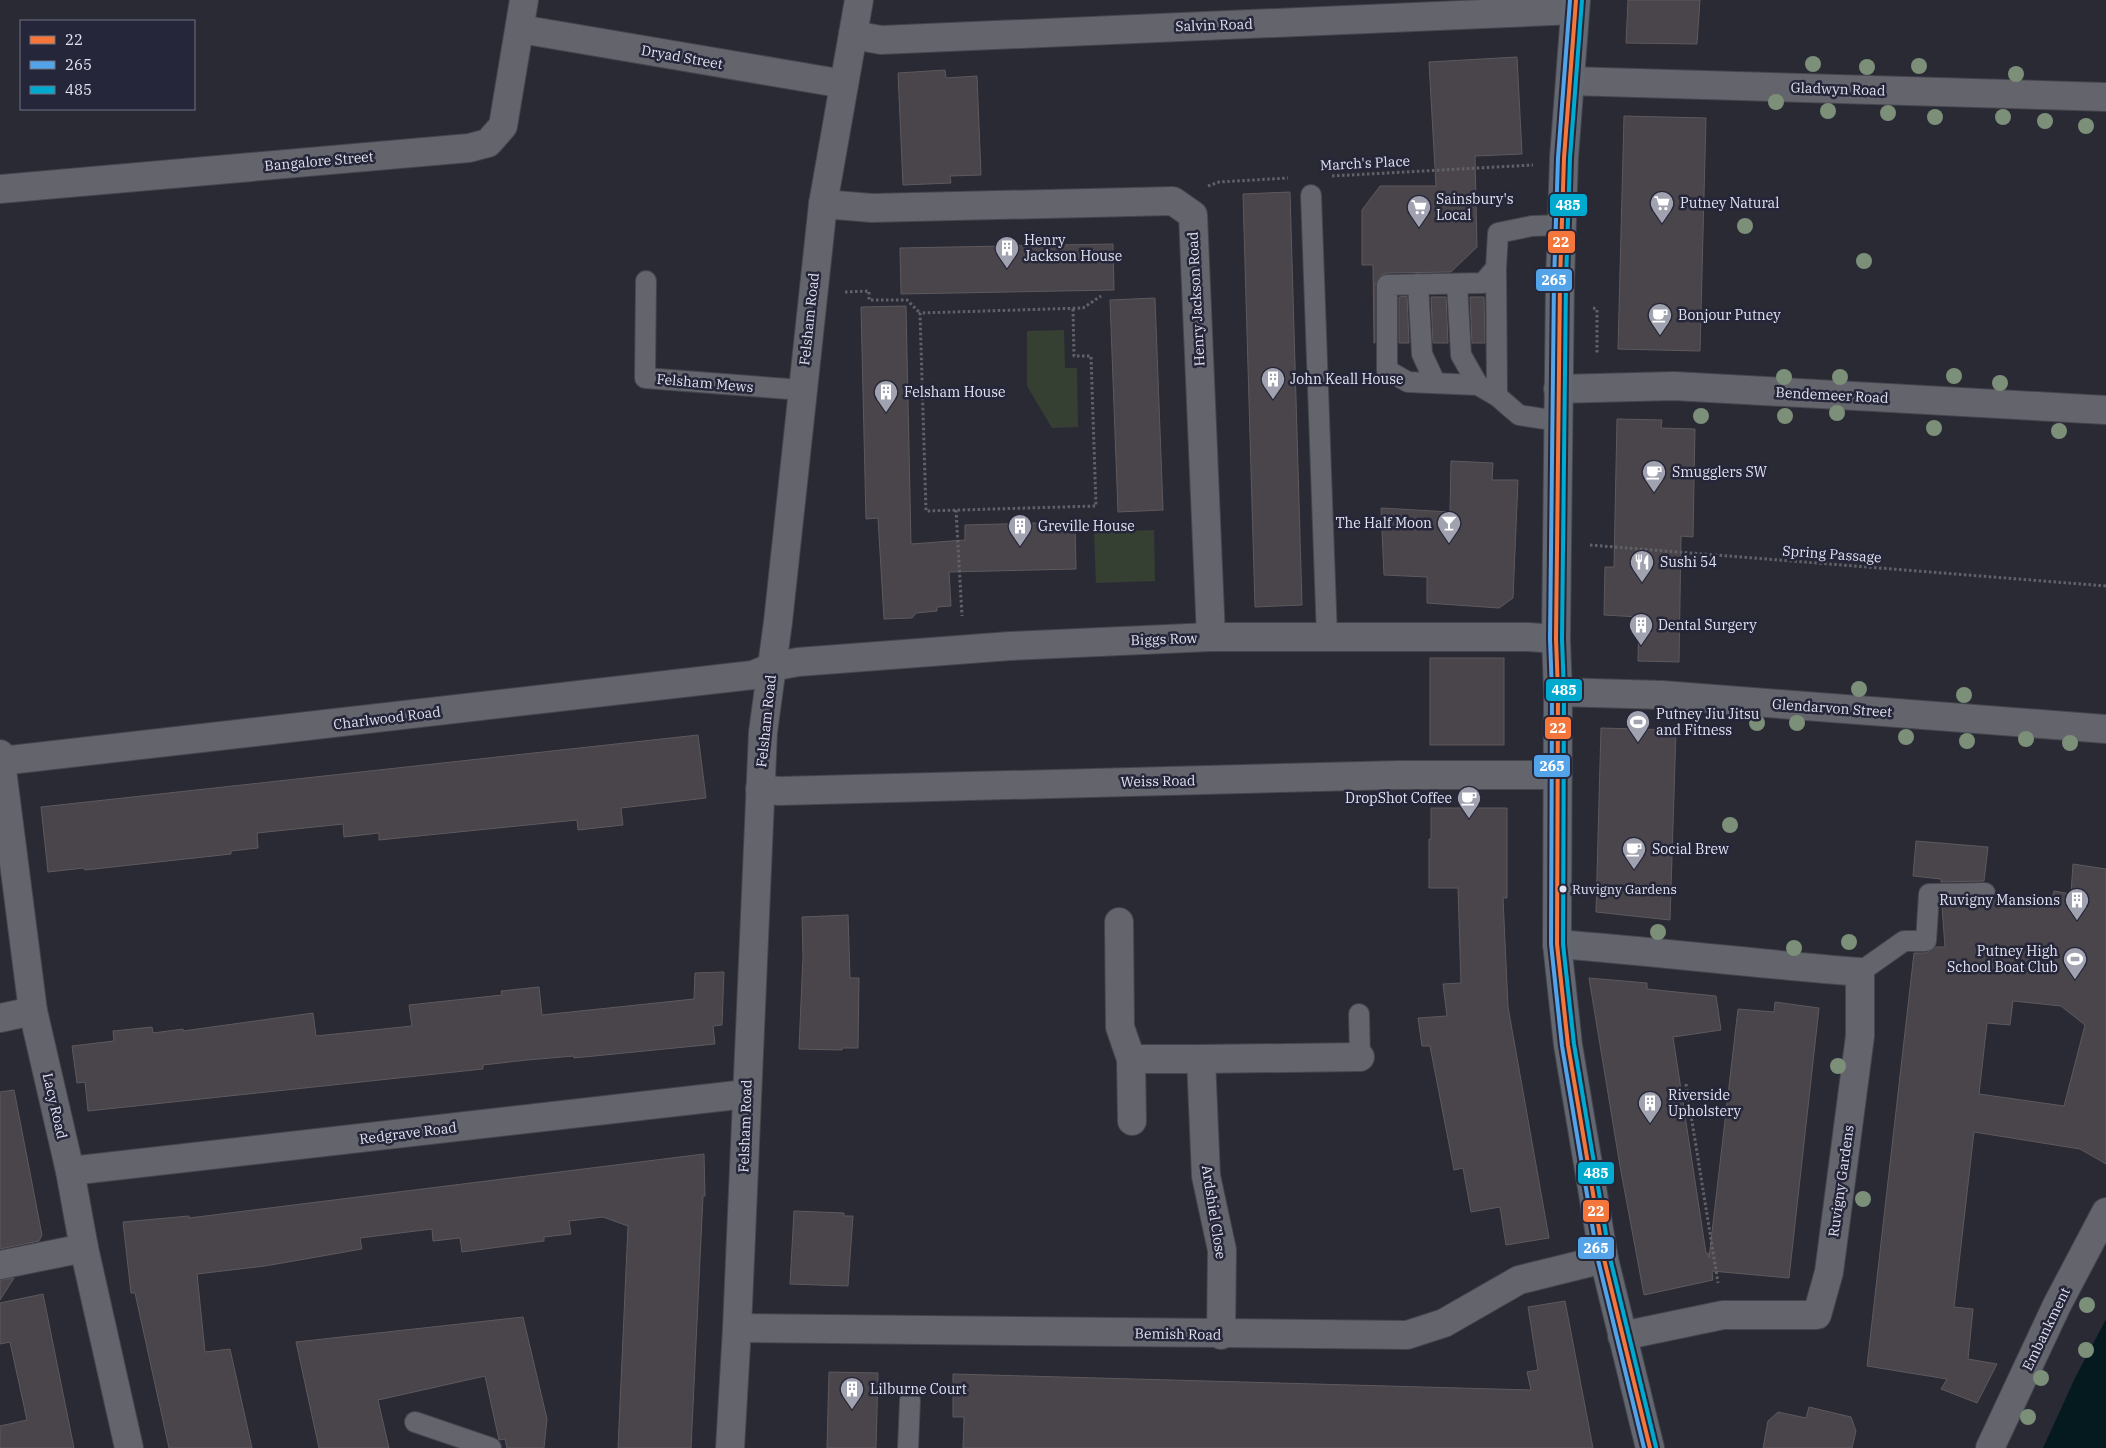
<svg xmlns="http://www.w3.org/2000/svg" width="2106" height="1448" font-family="'IBM Plex Serif',serif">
<rect width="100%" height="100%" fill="#2a2a35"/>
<g fill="#354032">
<path d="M1064,330L1065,368H1077L1078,427L1052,428L1027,386V331Z"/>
<path d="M1154,530L1155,581L1096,583L1094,532Z"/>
</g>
<path fill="#041a1f" d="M2106,1319V1448H2043L2075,1378Z"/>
<g fill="#4a454a" stroke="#5e595d" fill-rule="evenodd">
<path d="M1628,0H1700L1697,44L1626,43Z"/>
<path d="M1517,57L1522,154L1475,156L1477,247L1451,272L1387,273L1381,275L1375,285V343H1374L1373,265H1362V210L1380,186H1436L1429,62Z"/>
<path d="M945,70L946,78L977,76L981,175L950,176L951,183L903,185L898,73Z"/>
<path d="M1624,116L1706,118L1700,351L1618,349Z"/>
<path d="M1290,192L1302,605L1255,607L1243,194Z"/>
<path d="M1113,244L1114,290L901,294L900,248Z"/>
<path d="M1407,296L1409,343H1399V297Z"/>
<path d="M1431,297H1446L1448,343H1433Z"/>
<path d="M1470,297H1484L1485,343H1472Z"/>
<path d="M1155,298L1163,510L1118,512L1110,300Z"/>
<path d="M906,306L911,544L965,540V525L1075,522L1076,569L949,572L951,606L937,607V611L916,613L912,618L884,619L878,518L866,519L861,307Z"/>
<path d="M1617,419L1662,420L1661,428L1695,429L1693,537L1681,536L1679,662L1638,661L1639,617L1604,615L1605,567H1614Z"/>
<path d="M1451,461L1493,463L1492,480H1518L1513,598L1499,608L1427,603V577L1384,575L1381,508L1450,512Z"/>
<rect x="1430" y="658" width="74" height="87"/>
<path d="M1601,728L1676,730L1670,920L1596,912Z"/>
<path d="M698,735L706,798L621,808L623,825L578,830L577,820L379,840V833L344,837L343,824L257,833L258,848L231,851V854L85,870L84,868L48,872L41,807Z"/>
<path d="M1431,808H1507V898H1503L1508,1007L1549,1238L1506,1245L1500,1207L1471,1212L1463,1168L1454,1170L1430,1046H1422L1418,1018L1447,1016L1443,984L1461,983L1458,888H1429V839H1431Z"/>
<path d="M1916,841L1988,847L1984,881L1941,882V879L1913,876Z"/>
<path d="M2073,864L2106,869V1164L2080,1149L1974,1132L1954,1307L1973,1309L1968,1359L1997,1364L1977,1403L1941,1389L1947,1379L1867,1366L1914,953H1926L1936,947H1945L1942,906L1985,905L1992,903L1996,898L2051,903L2054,891L2071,894ZM2013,1001L2061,1006L2085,1025L2064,1106L1979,1094L1987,1023L2010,1025Z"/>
<path d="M848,915L850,978H859L858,1048H842V1050L799,1049L803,956L802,917Z"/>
<path d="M724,972L722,1025L713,1026L715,1044L574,1058V1056L527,1060L483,1065V1069L88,1111L85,1082L77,1083L72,1046L114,1041L113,1031L152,1027L153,1033L183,1029V1031L313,1013L316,1036L412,1026L409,1005L502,995L501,991L539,987L542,1015L694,999L695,973Z"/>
<path d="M1589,978L1647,983V989L1716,996L1721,1030L1673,1037L1706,1253H1708L1709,1258L1738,1009L1774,1012L1775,1002L1819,1008L1789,1278L1712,1271L1713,1280L1644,1295L1620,1166Z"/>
<path d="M14,1090L42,1235L39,1241L0,1249V1092Z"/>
<path d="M704,1154L705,1196H703L691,1448H618L628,1226L603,1217L569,1221L571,1234L544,1237V1241L462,1252L460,1238L433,1241L432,1229L360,1238L362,1249L265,1266L197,1274L205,1352L230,1349L252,1448H169L135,1293H131L123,1222L189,1216V1218Z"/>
<path d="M794,1211L844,1213V1216H853L848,1286L790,1284Z"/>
<path d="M14,1278L0,1300V1280Z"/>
<path d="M43,1294L74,1448H0V1426L27,1420L10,1342L0,1344V1303Z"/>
<path d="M1565,1301L1593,1448H963L964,1417H953V1374L1531,1390L1527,1372L1538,1370L1528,1307Z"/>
<path d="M523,1317L547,1419L544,1448H507L505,1439L499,1440L485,1376L378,1400L389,1448H319L296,1342Z"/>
<path d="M829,1372L878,1373L876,1448H827Z"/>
<path d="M1809,1407L1851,1417L1856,1431L1852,1448H1763L1768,1421L1778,1412L1806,1418Z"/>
</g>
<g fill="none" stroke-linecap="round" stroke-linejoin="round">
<g stroke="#45454e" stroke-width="22">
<g id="service">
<path d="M1311,195L1327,637"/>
<path d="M1496,268L1497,396"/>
<path d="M646,281L645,378L802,390"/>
<path d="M1418,284L1422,354L1435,382"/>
<path d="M1457,284L1461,355L1478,385"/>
<path d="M1558,421L1519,415L1497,396L1478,385L1408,382L1387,370V285L1483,283L1496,268L1498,233L1532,226L1563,225"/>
<path d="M1860,972L1904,941H1926L1929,894L1985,893"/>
<path d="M1359,1014L1360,1057"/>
<path d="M415,1422L491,1448"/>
<path d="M908,1448L910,1400"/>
</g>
</g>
<g stroke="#45454e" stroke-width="30">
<path id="pedestrian" d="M0,1265L84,1248"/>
</g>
<g stroke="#45454e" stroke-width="30">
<g id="minor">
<path d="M520,29L844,84"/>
<path d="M853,35L881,40L1575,10"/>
<path d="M1570,81L2106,97"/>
<path d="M0,189L469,148L488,143L503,126L524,0"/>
<path d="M823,204L872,208L1173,201L1193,215L1211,637"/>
<path d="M1558,389L1674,386L2106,410"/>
<path d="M1558,692L1662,695L2106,729"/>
<path d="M0,754L33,1011L70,1171L84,1248L129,1448"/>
<path d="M1,761L744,676L753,675L772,667L798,662L1010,646L1211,637H1528L1556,639"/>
<path d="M760,789L779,791L1399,775H1556"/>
<path d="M1119,922L1120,1027L1131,1059H1201L1206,1176L1222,1250L1221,1335"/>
<path d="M1557,944C1658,952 1759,964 1860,972V1036L1829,1272L1817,1315H1723L1622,1336"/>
<path d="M0,1018L33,1011"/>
<path d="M1131,1059L1132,1121"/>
<path d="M1201,1059L1360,1057"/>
<path d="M70,1171L746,1094"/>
<path d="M737,1328L1407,1335L1444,1323L1519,1280L1604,1259"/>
<path d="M730,1448L737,1328L763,732L778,622L823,204L859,0"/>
<path d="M1990,1448L2057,1305L2106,1212"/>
</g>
</g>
<g stroke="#45454e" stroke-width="30">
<path id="secondary" d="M1576,0L1564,158L1560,281L1556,639L1558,692L1557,944L1568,1045L1604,1259L1650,1448"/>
</g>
<g stroke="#61616a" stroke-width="3" stroke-dasharray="2.5 2.5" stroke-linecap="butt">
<path d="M1332,176L1533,165"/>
<path d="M1208,186L1219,182L1288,178"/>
<path d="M845,292L869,291V300H907L920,313"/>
<path d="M1593,308L1597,309V355"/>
<path d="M1073,309L1074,356H1091L1096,506L926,511L920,313L1083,308L1101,296"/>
<path d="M956,510L962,616"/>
<path d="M1590,545L2106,586"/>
<path d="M1686,1084L1718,1283"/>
</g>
<use href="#service" stroke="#63646c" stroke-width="20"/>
<use href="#pedestrian" stroke="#63646c" stroke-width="28"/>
<use href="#minor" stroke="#63646c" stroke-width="28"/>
<use href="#secondary" stroke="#636770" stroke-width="28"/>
<g stroke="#252639" stroke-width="8">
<path id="bus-1" d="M1576,0L1564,158L1560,281L1556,639L1558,692L1557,944L1568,1045L1604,1259L1650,1448"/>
</g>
<g stroke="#252639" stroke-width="8">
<path id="bus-2" d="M1570,0L1558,158L1554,281L1550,639L1552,692L1551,944L1562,1046L1598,1260L1644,1448"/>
</g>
<g stroke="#252639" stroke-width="8">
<path id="bus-3" d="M1582,0L1570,158L1566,281L1562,639L1564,692L1563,944L1574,1044L1610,1258L1656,1447"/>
</g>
<use href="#bus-1" stroke="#f5763a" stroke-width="4"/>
<use href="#bus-2" stroke="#53a3e8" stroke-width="4"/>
<use href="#bus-3" stroke="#00a9ce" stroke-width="4"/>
</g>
<g fill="#7b8f79">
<circle cx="1813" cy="64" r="8"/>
<circle cx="1919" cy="66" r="8"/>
<circle cx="1867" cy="67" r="8"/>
<circle cx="2016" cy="74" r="8"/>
<circle cx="1776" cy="102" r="8"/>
<circle cx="1828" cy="111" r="8"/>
<circle cx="1888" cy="113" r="8"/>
<circle cx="1935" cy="117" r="8"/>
<circle cx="2003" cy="117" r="8"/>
<circle cx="2045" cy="121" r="8"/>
<circle cx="2086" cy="126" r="8"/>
<circle cx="1745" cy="226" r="8"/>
<circle cx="1864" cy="261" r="8"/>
<circle cx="1954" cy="376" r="8"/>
<circle cx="1784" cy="377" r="8"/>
<circle cx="1840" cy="377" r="8"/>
<circle cx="2000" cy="383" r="8"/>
<circle cx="1837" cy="413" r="8"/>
<circle cx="1701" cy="416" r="8"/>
<circle cx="1785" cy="416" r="8"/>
<circle cx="1934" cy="428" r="8"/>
<circle cx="2059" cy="431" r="8"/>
<circle cx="1859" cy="689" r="8"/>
<circle cx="1964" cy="695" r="8"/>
<circle cx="1757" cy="723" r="8"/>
<circle cx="1797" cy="723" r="8"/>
<circle cx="1906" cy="737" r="8"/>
<circle cx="2026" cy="739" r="8"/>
<circle cx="1967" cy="741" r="8"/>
<circle cx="2070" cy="743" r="8"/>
<circle cx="1730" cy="825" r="8"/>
<circle cx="1658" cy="932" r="8"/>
<circle cx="1849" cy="942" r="8"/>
<circle cx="1794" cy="948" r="8"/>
<circle cx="1838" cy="1066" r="8"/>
<circle cx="1863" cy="1199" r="8"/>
<circle cx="2087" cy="1305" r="8"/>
<circle cx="2086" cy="1350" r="8"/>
<circle cx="2041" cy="1378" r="8"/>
<circle cx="2028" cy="1417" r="8"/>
</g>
<defs>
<g id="supermarket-pin" transform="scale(1.25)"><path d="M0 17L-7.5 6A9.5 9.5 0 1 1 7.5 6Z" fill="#a1a2af" stroke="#252639"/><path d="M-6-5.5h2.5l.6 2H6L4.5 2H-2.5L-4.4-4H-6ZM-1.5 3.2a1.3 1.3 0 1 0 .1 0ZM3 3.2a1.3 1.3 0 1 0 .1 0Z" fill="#fff"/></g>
<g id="building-pin" transform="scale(1.25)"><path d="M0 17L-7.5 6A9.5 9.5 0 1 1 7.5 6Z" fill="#a1a2af" stroke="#252639"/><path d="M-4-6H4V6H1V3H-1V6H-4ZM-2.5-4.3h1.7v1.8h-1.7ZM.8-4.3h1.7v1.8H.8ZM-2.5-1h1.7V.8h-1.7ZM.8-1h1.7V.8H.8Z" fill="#fff"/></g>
<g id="cafe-pin" transform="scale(1.25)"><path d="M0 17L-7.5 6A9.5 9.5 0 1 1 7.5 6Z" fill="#a1a2af" stroke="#252639"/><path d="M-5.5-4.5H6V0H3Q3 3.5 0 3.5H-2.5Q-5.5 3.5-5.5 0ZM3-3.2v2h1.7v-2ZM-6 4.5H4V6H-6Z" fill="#fff"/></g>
<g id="bar-pin" transform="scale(1.25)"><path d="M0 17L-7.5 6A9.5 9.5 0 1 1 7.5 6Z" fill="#a1a2af" stroke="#252639"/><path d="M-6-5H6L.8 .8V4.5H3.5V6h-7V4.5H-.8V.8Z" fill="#fff"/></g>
<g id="restaurant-pin" transform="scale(1.25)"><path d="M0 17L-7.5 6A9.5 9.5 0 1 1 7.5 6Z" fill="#a1a2af" stroke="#252639"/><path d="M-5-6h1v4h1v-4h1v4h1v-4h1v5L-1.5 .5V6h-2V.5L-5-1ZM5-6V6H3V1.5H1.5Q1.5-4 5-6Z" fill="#fff"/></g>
<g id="stadium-pin" transform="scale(1.25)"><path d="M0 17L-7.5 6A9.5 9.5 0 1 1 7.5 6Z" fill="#a1a2af" stroke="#252639"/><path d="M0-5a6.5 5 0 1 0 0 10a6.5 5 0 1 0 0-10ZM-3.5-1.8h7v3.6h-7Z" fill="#fff"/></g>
</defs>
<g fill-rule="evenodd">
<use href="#supermarket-pin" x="1662" y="203"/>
<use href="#supermarket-pin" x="1419" y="207"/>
<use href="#building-pin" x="1007" y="248"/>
<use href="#cafe-pin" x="1660" y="315"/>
<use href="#building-pin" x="1273" y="379"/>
<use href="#building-pin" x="886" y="392"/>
<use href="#cafe-pin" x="1654" y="472"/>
<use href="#bar-pin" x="1449" y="523"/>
<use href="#building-pin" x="1020" y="526"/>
<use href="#restaurant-pin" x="1642" y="562"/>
<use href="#building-pin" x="1641" y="625"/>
<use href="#stadium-pin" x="1638" y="722"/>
<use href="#cafe-pin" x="1469" y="798"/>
<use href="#cafe-pin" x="1634" y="849"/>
<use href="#building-pin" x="2077" y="900"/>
<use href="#stadium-pin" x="2075" y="959"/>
<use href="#building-pin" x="1650" y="1103"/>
<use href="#building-pin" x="852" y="1389"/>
</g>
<circle fill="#e1e3f0" stroke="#252639" stroke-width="2" cx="1563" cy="889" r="4.5"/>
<g text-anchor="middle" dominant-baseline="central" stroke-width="5" stroke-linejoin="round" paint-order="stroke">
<g font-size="13" fill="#e1e3f0" stroke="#252639" text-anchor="start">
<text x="1572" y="889">Ruvigny Gardens</text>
</g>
<g font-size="14" fill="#e1e3f0" stroke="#252639">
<text transform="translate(1214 25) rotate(-2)">Salvin Road</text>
<text transform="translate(682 57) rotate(10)">Dryad Street</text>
<text transform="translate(1838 89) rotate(2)">Gladwyn Road</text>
<text transform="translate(319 161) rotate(-5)">Bangalore Street</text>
<text transform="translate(1365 163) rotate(-3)">March's Place</text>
<text transform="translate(1196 299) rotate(-93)">Henry Jackson Road</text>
<text transform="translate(809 319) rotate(-84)">Felsham Road</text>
<text transform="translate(705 383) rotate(5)">Felsham Mews</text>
<text transform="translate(1832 395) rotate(3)">Bendemeer Road</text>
<text transform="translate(1832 554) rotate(4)">Spring Passage</text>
<text transform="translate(1164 639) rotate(-2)">Biggs Row</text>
<text transform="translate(1832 708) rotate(4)">Glendarvon Street</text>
<text transform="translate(387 718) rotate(-7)">Charlwood Road</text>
<text transform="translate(766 721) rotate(-84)">Felsham Road</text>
<text transform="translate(1158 781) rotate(-1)">Weiss Road</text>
<text transform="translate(55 1106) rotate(77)">Lacy Road</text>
<text transform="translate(745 1126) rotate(-88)">Felsham Road</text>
<text transform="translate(408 1133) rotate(-7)">Redgrave Road</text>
<text transform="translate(1841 1181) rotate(-82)">Ruvigny Gardens</text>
<text transform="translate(1214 1212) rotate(81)">Ardshiel Close</text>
<text transform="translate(2046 1329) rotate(-64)">Embankment</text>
<text transform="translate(1178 1334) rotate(1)">Bemish Road</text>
</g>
<g font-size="14" fill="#e1e3f0" stroke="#252639" text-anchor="start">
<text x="1436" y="199">Sainsbury's<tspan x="1436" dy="16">Local</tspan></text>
<text x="1680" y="203">Putney Natural</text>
<text x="1024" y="240">Henry<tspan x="1024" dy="16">Jackson House</tspan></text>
<text x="1678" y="315">Bonjour Putney</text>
<text x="1290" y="379">John Keall House</text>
<text x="904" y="392">Felsham House</text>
<text x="1672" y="472">Smugglers SW</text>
<text x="1432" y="523" text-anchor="end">The Half Moon</text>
<text x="1038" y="526">Greville House</text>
<text x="1660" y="562">Sushi 54</text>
<text x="1658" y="625">Dental Surgery</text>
<text x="1656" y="714">Putney Jiu Jitsu<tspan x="1656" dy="16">and Fitness</tspan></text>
<text x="1452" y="798" text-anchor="end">DropShot Coffee</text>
<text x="1652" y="849">Social Brew</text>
<text x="2060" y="900" text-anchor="end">Ruvigny Mansions</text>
<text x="2058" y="951" text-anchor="end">Putney High<tspan x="2058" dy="16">School Boat Club</tspan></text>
<text x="1668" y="1095">Riverside<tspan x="1668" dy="16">Upholstery</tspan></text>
<text x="870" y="1389">Lilburne Court</text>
</g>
</g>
<g stroke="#252639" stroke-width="2">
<rect x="1549" y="193" width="39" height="24" rx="5" fill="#00a9ce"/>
<rect x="1547" y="230" width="29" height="24" rx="5" fill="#f5763a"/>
<rect x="1535" y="268" width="38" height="24" rx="5" fill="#53a3e8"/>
<rect x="1545" y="678" width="38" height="24" rx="5" fill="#00a9ce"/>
<rect x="1544" y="716" width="28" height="24" rx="5" fill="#f5763a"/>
<rect x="1533" y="754" width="38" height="24" rx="5" fill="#53a3e8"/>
<rect x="1577" y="1161" width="38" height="24" rx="5" fill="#00a9ce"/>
<rect x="1582" y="1199" width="28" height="24" rx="5" fill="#f5763a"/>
<rect x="1577" y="1236" width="38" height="24" rx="5" fill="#53a3e8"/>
</g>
<g font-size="14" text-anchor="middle" font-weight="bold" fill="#fff">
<text x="1568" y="210">485</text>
<text x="1561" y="247">22</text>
<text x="1554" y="285">265</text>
<text x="1564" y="695">485</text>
<text x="1558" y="733">22</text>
<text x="1552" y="771">265</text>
<text x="1596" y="1178">485</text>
<text x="1596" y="1216">22</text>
<text x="1596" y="1253">265</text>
</g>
<rect x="20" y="20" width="175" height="90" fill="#252639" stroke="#707282"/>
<rect x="30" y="36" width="25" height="8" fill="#f5763a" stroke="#707282"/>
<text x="65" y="45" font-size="15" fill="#e1e3f0">22</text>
<rect x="30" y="61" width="25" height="8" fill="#53a3e8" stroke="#707282"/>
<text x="65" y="70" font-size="15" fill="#e1e3f0">265</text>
<rect x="30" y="86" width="25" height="8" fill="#00a9ce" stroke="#707282"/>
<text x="65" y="95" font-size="15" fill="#e1e3f0">485</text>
</svg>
